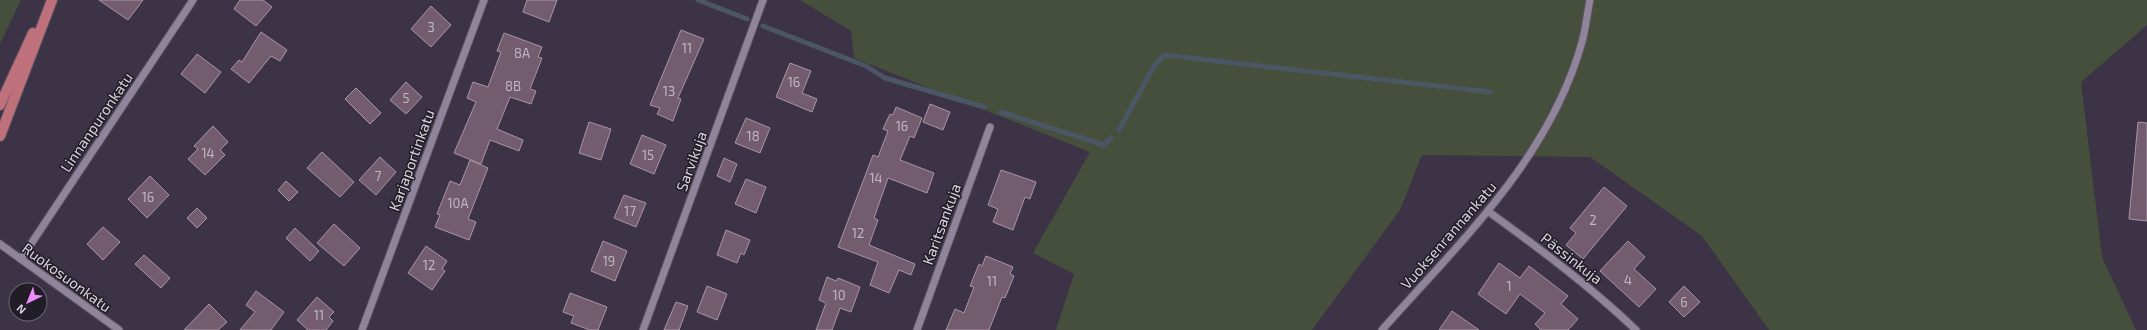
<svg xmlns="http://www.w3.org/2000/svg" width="2147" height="330" font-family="'Exo 2',sans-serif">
<rect width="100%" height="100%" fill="#3c3346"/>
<g fill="#464f3b">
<path d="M0,0H21L0,44Z"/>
<path d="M800,0H2147V25L2081,82L2102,257L2136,330H1769L1702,236L1590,157L1422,155L1400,210L1312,330H1056L1074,274L1033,253L1090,152L854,58L851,31Z"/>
</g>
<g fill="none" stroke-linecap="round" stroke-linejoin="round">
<g stroke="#4a5664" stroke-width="5">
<path d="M698,0L747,19"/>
<path d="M763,26L866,66L885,78L984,107"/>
<path d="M1001,112L1104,145L1111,138"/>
<path d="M1119,130L1154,66L1164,55L1491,92"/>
</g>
</g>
<g fill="#735c6e" stroke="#aa94a6">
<path d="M99,0H143L128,20Z"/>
<path d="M240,0H263L272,7L256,26L234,9Z"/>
<path d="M527,0H557L549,22L523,12Z"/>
<path d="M431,6L451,25L431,47L411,29Z"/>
<path d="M681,30L704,39L678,98L681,99L673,121L657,114L660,108L650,105Z"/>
<path d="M261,32L287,50L280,61L271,56L249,83L231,69L239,60L242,62Z"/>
<path d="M504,33L542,47L538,57L542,58L530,89L536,91L531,104L510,97L497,129L523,140L519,151L490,140L481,164L454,153L476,102L467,98L473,82L488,87L501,52L497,51Z"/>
<path d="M197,54L221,72L205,93L181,74Z"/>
<path d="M790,63L811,71L802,93L817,99L812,112L776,97Z"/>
<path d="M406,82L422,97L406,114L390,100Z"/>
<path d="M356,88L381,113L370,124L345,99Z"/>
<path d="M930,104L950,112L943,130L923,122Z"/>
<path d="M896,107L922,118L914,138L910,136L900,160L934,173L927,193L888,178L874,218L878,220L869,245L915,264L911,275L899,270L889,293L870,285L878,262L838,247L873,155L878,157L888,131L883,129L890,114L893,115Z"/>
<path d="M746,118L770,128L760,153L735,143Z"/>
<path d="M589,122L611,129L601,160L579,153Z"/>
<path d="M2138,122L2147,123V221L2129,219Z"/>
<path d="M213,126L228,142L220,150L225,155L205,175L188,159L198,149L194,146Z"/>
<path d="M642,135L666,145L654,174L630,164Z"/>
<path d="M322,152L354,182L340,197L307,168Z"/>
<path d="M380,157L396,172L376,195L359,180Z"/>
<path d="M724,158L737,164L730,182L717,176Z"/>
<path d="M470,160L488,168L468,219L476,222L469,240L435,227L440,215L437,214L450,181L460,185Z"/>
<path d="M1001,170L1036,182L1030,199L1025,197L1013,230L993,222L998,209L988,205Z"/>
<path d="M150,176L169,195L147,218L128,199Z"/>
<path d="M746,179L766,187L756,213L735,204Z"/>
<path d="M286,181L298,192L289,201L278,190Z"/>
<path d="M1604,187L1627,206L1583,259L1566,245L1576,233L1570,228Z"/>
<path d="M624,195L646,203L636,227L614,218Z"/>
<path d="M197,208L207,218L197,228L187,218Z"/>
<path d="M334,224L360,248L344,266L317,243Z"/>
<path d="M103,227L120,242L103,260L87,244Z"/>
<path d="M295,228L319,251L310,261L286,238Z"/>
<path d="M726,230L750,240L744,255L741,253L737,263L717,255Z"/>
<path d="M603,241L627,251L615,281L591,271Z"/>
<path d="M1628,241L1645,257L1634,269L1656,289L1639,307L1600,271Z"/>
<path d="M426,246L447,261L442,269L445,271L432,290L408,273Z"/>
<path d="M144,255L170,278L161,288L135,264Z"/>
<path d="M986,256L1013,267L1010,274L1014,276L1005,298L1002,297L989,330H946L955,309L964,313L974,287L970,286L979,264L982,266Z"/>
<path d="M1499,263L1520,278L1529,266L1568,296L1561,304L1578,319L1568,330H1541L1535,324L1545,313L1520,294L1506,314L1478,294Z"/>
<path d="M827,277L836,281L838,278L860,287L851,312L840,308L832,330H816L826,303L819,300Z"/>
<path d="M707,286L727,294L717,320L697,312Z"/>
<path d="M1684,286L1700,302L1684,317L1669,302Z"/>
<path d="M256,291L284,312L271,330H240L255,312L246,305Z"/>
<path d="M570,293L607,307L598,330H590L571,323L574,316L563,312Z"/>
<path d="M317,297L334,312L329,317L333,321L326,330H308L297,320Z"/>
<path d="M676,302L688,306L679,330H664Z"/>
<path d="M209,304L227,322L218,330H184Z"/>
<path d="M1452,311L1479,330H1439Z"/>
</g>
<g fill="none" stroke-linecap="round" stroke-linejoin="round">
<g stroke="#5a5262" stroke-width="9">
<g id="minor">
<path d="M1489,212C1540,249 1590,286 1636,330"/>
<path d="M0,244L119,330"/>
<path d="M21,259L193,0"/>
<path d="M362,330L484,0"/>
<path d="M643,330L763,0"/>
<path d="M917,330L990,127"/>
<path d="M1382,330C1460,242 1550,158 1582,42C1586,28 1587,14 1590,0"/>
</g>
</g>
<g stroke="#5a5262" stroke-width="12">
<g id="major">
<path d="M0,105L33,33"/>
<path d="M0,136L52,0"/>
</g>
</g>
<use href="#minor" stroke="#8f849a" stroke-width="7"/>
<use href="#major" stroke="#be717b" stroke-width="10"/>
</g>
<g text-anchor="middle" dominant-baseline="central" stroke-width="3" stroke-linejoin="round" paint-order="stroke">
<g font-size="13" fill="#c0b5c3">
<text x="431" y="27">3</text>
<text x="687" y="48">11</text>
<text x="522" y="53">8A</text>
<text x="794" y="82">16</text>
<text x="513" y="86">8B</text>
<text x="669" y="91">13</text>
<text x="406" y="98">5</text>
<text x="902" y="126">16</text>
<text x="753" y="136">18</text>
<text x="208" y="153">14</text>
<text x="648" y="155">15</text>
<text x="378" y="176">7</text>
<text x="876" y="178">14</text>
<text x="148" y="197">16</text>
<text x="458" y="203">10A</text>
<text x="630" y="211">17</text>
<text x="1593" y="220">2</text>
<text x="858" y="233">12</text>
<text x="609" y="261">19</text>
<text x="429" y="265">12</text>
<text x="1628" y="280">4</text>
<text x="992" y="281">11</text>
<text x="1509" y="286">1</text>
<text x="839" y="295">10</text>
<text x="1684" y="302">6</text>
<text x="319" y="315">11</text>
</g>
<g font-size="15" fill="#d9d3df" stroke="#211d26">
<text transform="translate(96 122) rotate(-56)">Linnanpuronkatu</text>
<text transform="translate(411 160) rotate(-70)">Karjaportinkatu</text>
<text transform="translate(691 161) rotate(-70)">Sarvikuja</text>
<text transform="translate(941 224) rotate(-70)">Karitsankuja</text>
<text transform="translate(1448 235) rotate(-49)">Vuoksenrannankatu</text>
<text transform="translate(1572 258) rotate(38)">Pässinkuja</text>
<text transform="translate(67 277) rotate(36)">Ruokosuonkatu</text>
</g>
</g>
<g transform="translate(28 302) rotate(223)"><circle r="19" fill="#211d26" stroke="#6b6670"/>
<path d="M0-3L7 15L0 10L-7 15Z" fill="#ee8cf9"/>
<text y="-6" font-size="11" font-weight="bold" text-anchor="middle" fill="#d9d3df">N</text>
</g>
</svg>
